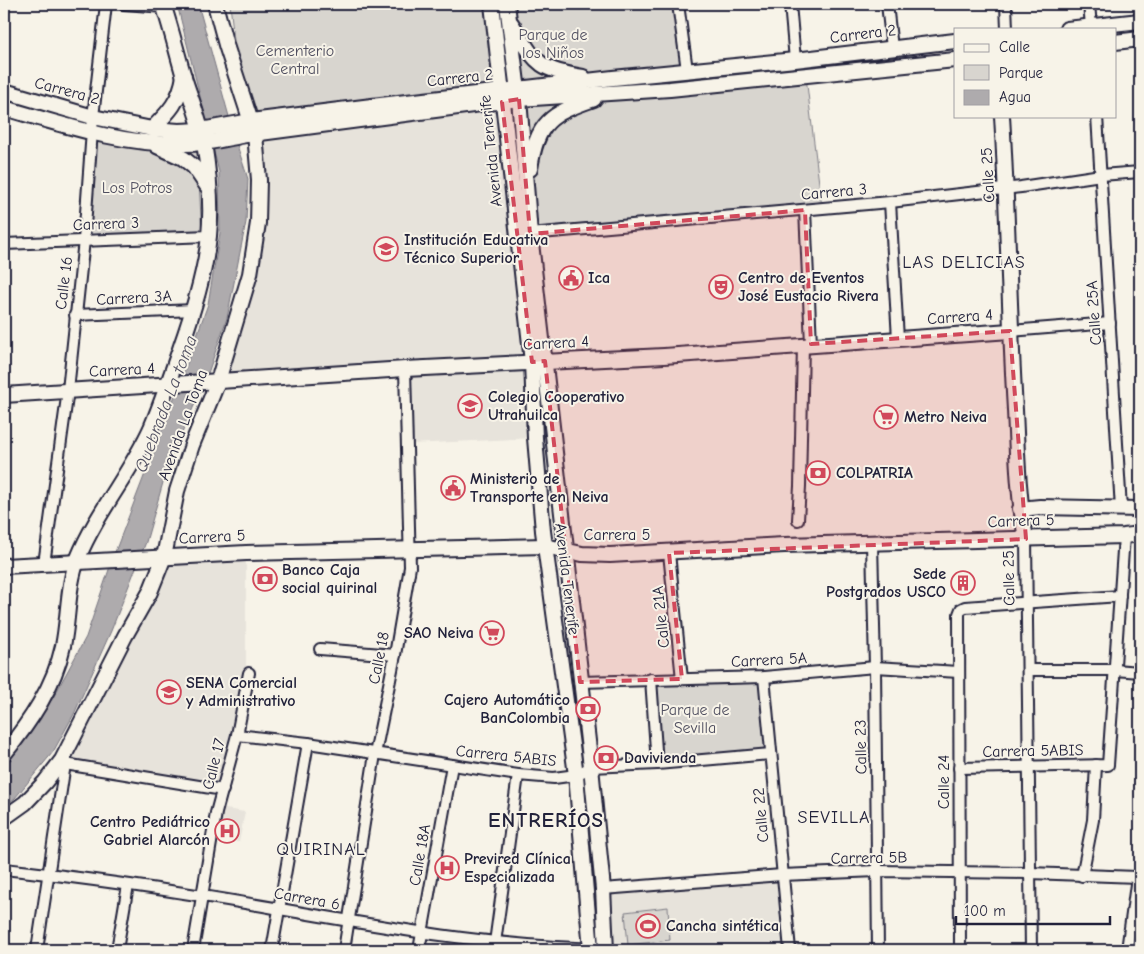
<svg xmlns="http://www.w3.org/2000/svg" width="1144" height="954" font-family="'Comic Neue',sans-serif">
<rect width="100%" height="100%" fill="#f7f3e8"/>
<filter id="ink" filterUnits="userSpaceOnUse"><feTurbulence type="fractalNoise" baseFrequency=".02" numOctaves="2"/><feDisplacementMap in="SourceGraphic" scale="10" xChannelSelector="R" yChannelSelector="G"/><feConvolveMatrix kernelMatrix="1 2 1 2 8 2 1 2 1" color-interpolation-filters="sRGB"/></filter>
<g filter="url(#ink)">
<g fill="#e7e3db">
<path d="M502,102L532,362L218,381L258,224L251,137Z"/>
<path d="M529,368L535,438L410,444L407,374Z"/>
<path d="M246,553V667L222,788L65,764L164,557Z"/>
<path d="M219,808L245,812L239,842L212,839Z"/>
<path d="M782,875L789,950H607L603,889Z"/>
</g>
<g fill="#d8d5cf" stroke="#7d7c85">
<path d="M230,4H491L502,91L251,121L235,50Z"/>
<path d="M507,4H678L687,70L517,90Z"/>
<path d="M806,77L822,208L530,234L519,99Z"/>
<path d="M92,133L197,146L202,236L84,240Z"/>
<path d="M764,677L771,754L657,764L651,679Z"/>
<path d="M668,907L670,940L628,945L625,912Z"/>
</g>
<path fill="#aeabad" stroke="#76747f" d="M177,4H198L236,142L248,179L246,222L227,318L207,376L168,465L146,542L111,631L74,714L53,752L15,798L4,807V764L53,698L86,637L115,552L181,380L208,304L220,233L219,172Z"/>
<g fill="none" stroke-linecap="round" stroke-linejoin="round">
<g stroke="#22223b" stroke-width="14">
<g id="street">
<path d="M124,4L164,7"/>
<path d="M678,4L687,70"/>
<path d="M790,4L795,60"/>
<path d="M887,4L892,48"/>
<path d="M1006,4L1007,29"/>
<path d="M1089,4L1091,26"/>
<path d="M1097,116L1121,509"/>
<path d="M890,202L898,339"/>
<path d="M805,210L811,344"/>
<path d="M530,234L890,202L1021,187L1101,175L1140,172"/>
<path d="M4,244L209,236"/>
<path d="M75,315L194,310"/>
<path d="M1010,331L1110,323"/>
<path d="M798,520L800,486L803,345"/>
<path d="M1026,539L1031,950"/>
<path d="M872,543L875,667L878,950"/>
<path d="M669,553L682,679"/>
<path d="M44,564L68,390L84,240L93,117L106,4"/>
<path d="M320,649L395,655"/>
<path d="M1028,670H1115L1140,672"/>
<path d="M764,677L790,950"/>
<path d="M651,679L657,764"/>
<path d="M580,682L764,677L875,667L959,672"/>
<path d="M237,735L308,743L518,775L554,778L576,775L591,767L657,764L771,754"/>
<path d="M62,760L65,764L223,790"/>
<path d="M959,768L1108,765L1124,536"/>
<path d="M4,869C96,879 189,893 280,909C388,928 497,947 606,949"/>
<path d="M1082,876L1093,820L1096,765"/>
<path d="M603,889L782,875L877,871L1030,873L1137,877"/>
<path d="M37,950L65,764"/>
<path d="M117,950L128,885"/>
<path d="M193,950L216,813L237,735L249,673"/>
<path d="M272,950L308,743"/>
<path d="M344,950L375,754L395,655L410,567L405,369"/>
<path d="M419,950L452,765"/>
<path d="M494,950L518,775"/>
<path d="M960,950L959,614L961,609L965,607L1120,596"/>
<path d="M1127,950L1137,877L1140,873"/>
</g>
</g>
<g stroke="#22223b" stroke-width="18">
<g id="secondary">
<path d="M492,4L532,362L535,438L543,531L576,775L591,950"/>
<path d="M507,4L519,99L530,234L591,767L603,889L606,950"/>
<path d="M511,23C536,61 534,69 583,77"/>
<path d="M1067,29L1140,21"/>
<path d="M1115,42L1140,39"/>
<path d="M4,91L93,117L152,129L179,131L201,130L251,121L372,106L613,78L795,60L955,41"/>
<path d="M4,108C61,124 119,144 179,144C202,145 224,139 246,135L519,99L670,89L955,60"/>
<path d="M1002,116C1008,214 1009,312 1015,410C1017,453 1018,496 1026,539"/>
<path d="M152,129C169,112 180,101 184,76"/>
<path d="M157,146L183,158L194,167L207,186"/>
<path d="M530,169C537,122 550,114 594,99"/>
<path d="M4,395L405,369L664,356L1010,331"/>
<path d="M1020,509L1040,507L1140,509"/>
<path d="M4,566L246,553L545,546L582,554L610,555L784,545L1124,536L1140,534"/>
<path d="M4,754C30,722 54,687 63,646C69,617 67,586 78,558C97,512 130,474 151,428C162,402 171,375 180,349C193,312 205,274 209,236C212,206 209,173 204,143C200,121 191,99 184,77C177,53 171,28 163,4"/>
<path d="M4,818L25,803L45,782L62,760L125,636L150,592L164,557L177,491L192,445L218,381L250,274L258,223L259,180L255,134L226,45L215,4"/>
</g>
</g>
<use href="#street" stroke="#f7f3e8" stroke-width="10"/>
<use href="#secondary" stroke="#f7f3e8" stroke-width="14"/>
</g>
</g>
<path fill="#d1495b" fill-opacity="0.2" stroke="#d1495b" stroke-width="4" stroke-dasharray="10 6" stroke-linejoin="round" d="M519,99L530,234L805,210L811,344L1010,331L1026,539L669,553L682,679L580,682L545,361L532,362L502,102Z"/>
<defs>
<g id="university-ring" transform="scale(1.25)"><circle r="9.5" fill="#f7f3e8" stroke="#d1495b" stroke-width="1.5"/><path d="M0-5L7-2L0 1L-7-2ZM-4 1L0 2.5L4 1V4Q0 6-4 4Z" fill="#d1495b"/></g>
<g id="civic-ring" transform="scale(1.25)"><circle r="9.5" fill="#f7f3e8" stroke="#d1495b" stroke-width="1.5"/><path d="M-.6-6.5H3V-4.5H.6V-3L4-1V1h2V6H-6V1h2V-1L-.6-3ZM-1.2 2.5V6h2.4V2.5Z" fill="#d1495b"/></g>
<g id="theatre-ring" transform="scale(1.25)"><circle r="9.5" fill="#f7f3e8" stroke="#d1495b" stroke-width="1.5"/><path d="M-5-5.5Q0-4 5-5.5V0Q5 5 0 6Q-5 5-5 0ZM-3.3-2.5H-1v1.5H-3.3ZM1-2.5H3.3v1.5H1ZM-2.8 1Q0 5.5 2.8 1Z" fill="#d1495b"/></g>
<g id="supermarket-ring" transform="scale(1.25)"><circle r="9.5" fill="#f7f3e8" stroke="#d1495b" stroke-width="1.5"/><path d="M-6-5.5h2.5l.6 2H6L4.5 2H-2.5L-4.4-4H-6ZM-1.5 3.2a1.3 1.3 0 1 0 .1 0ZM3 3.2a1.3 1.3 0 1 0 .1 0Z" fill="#d1495b"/></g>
<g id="bank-ring" transform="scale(1.25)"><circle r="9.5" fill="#f7f3e8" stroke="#d1495b" stroke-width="1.5"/><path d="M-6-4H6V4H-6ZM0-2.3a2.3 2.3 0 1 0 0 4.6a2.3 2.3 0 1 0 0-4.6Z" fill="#d1495b"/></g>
<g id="building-ring" transform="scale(1.25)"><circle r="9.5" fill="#f7f3e8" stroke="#d1495b" stroke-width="1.5"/><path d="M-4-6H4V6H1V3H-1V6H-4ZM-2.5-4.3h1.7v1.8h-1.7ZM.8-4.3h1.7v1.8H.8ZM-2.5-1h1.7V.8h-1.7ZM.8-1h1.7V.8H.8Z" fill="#d1495b"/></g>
<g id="hospital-ring" transform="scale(1.25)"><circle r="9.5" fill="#f7f3e8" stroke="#d1495b" stroke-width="1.5"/><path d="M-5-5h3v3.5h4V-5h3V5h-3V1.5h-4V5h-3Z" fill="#d1495b"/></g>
<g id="stadium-ring" transform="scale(1.25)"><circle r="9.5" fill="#f7f3e8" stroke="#d1495b" stroke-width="1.5"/><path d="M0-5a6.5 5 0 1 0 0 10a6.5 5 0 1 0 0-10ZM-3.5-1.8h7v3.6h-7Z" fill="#d1495b"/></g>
</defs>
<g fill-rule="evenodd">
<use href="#university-ring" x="386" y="249"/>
<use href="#civic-ring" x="571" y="278"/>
<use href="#theatre-ring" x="721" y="287"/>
<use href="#university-ring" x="470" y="406"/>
<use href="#supermarket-ring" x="886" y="417"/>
<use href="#bank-ring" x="818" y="473"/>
<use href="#civic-ring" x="453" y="488"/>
<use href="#bank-ring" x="265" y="579"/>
<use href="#building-ring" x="963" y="583"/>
<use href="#supermarket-ring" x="492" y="633"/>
<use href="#university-ring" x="169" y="692"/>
<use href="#bank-ring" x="588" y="709"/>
<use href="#bank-ring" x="606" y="758"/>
<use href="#hospital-ring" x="227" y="831"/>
<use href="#hospital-ring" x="447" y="868"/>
<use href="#stadium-ring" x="648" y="926"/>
</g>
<g text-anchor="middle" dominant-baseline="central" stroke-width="4" stroke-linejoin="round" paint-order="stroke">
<g font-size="16" fill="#22223b" stroke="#f7f3e8">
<text transform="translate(863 34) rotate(-7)">Carrera 2</text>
<text transform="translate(460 78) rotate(-6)">Carrera 2</text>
<text transform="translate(67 91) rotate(15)">Carrera 2</text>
<text transform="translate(491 151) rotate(-96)">Avenida Tenerife</text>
<text transform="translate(988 175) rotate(-93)">Calle 25</text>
<text transform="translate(834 192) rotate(-5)">Carrera 3</text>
<text transform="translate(106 224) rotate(-2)">Carrera 3</text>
<text transform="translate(64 283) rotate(-83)">Calle 16</text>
<text transform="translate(134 298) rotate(-3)">Carrera 3A</text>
<text transform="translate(1094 313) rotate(-94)">Calle 25A</text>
<text transform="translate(960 317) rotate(-4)">Carrera 4</text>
<text transform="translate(556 343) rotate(-3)">Carrera 4</text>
<text transform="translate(122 370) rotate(-3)">Carrera 4</text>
<text transform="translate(183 425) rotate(-70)">Avenida La Toma</text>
<text transform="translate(1021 521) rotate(-2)">Carrera 5</text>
<text x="617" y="535">Carrera 5</text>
<text transform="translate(212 537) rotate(-3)">Carrera 5</text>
<text transform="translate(1009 578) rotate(-91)">Calle 25</text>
<text transform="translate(567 579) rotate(83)">Avenida Tenerife</text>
<text transform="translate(661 617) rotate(-96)">Calle 21A</text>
<text transform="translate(379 658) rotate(-79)">Calle 18</text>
<text transform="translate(769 660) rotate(-3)">Carrera 5A</text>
<text transform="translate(861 747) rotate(-91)">Calle 23</text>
<text transform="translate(1033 751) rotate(-1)">Carrera 5ABIS</text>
<text transform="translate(506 756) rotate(6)">Carrera 5ABIS</text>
<text transform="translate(214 764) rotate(-76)">Calle 17</text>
<text transform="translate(944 782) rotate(-90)">Calle 24</text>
<text transform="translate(761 815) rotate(-95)">Calle 22</text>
<text transform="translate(420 855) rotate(-80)">Calle 18A</text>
<text transform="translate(869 858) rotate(-1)">Carrera 5B</text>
<text transform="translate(307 899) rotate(10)">Carrera 6</text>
</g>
<g font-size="16" fill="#504f60" stroke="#f7f3e8">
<text x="553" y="35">Parque de<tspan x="553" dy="18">los Niños</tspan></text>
<text x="295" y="51">Cementerio<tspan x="295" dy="18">Central</tspan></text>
<text x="137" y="188">Los Potros</text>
<text x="695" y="710">Parque de<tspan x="695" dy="18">Sevilla</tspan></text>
</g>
<g font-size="16" font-weight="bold" fill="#22223b" stroke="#f7f3e8" text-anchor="start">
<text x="404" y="240">Institución Educativa<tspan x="404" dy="18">Técnico Superior</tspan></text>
<text x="588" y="278">Ica</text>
<text x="738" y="278">Centro de Eventos<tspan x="738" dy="18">José Eustacio Rivera</tspan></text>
<text x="488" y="397">Colegio Cooperativo<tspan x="488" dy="18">Utrahuilca</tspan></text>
<text x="904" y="417">Metro Neiva</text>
<text x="836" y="473">COLPATRIA</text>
<text x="470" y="479">Ministerio de<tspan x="470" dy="18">Transporte en Neiva</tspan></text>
<text x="282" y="570">Banco Caja<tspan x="282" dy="18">social quirinal</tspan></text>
<text x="946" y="574" text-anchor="end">Sede<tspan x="946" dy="18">Postgrados USCO</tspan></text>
<text x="474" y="633" text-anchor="end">SAO Neiva</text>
<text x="186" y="683">SENA Comercial<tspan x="186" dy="18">y Administrativo</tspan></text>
<text x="570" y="700" text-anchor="end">Cajero Automático<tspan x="570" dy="18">BanColombia</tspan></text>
<text x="624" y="758">Davivienda</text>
<text x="210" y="822" text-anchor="end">Centro Pediátrico<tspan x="210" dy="18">Gabriel Alarcón</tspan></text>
<text x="464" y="859">Previred Clínica<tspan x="464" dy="18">Especializada</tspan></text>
<text x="666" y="926">Cancha sintética</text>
</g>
<g font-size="18" letter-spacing="1" fill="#22223b" stroke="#f7f3e8">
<text x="964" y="262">LAS DELICIAS</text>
<text x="834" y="817">SEVILLA</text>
<text x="321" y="849">QUIRINAL</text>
</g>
<g font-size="18" font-style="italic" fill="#535263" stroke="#f7f3e8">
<text transform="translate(166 404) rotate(-69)">Quebrada La toma</text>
</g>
<g font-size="21" font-weight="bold" letter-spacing="1" fill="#22223b" stroke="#f7f3e8">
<text x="546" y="820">ENTRERÍOS</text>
</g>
</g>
<rect width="1144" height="954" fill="none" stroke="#f7f3e8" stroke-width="20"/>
<rect x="10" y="10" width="1124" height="934" fill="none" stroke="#22223b" stroke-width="2" filter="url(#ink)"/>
<rect x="954" y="28" width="162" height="90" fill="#f7f3e8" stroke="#a29fa3"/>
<rect x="964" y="44" width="25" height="8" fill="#f7f3e8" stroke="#a29fa3"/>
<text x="999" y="52" font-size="15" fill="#22223b">Calle</text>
<rect x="964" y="65" width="25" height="15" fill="#d8d5cf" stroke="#a29fa3"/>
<text x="999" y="78" font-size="15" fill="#22223b">Parque</text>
<rect x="964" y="90" width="25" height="15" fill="#aeabad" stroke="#a29fa3"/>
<text x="999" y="102" font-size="15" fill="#22223b">Agua</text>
<path d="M956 916v8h154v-8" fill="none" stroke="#22223b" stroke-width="2.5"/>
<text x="964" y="916" font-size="15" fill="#22223b" stroke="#f7f3e8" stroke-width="4" paint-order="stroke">100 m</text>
</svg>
